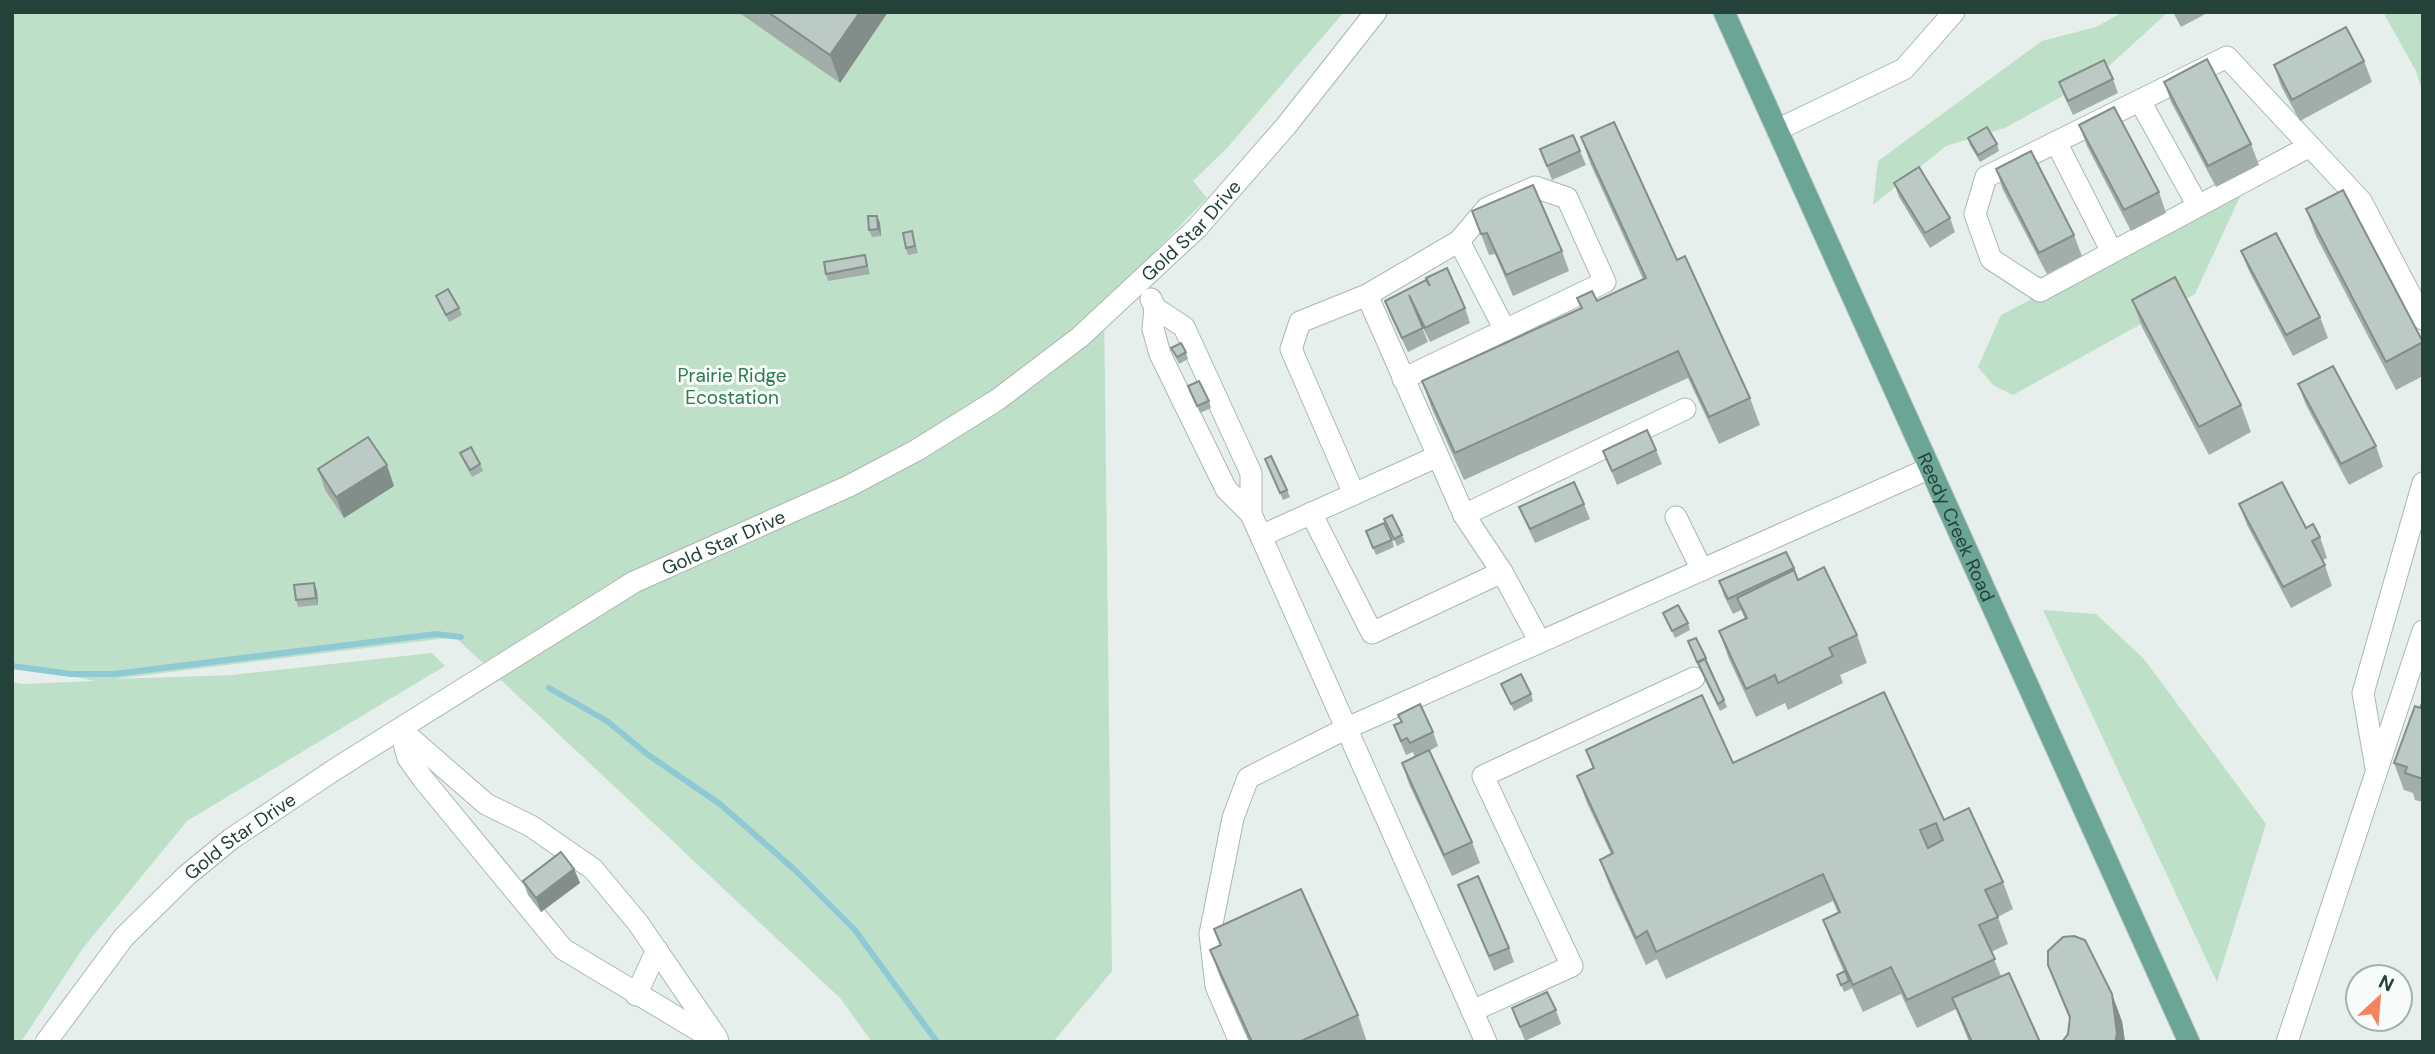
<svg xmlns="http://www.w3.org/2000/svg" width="2435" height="1054" font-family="'DM Sans',sans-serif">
<rect width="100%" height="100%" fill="#e6efeb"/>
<g fill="#bfe0c8">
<path d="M12,12H1344L1227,148L1193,181L1207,198L1104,304L1112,971L1053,1042H872L840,998L455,637L114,679L232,675L432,653L445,666L187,821L83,948L21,1042H12V682L23,684L95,681L12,664Z"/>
<path d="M2123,12H2168L2097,77L2005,128L1946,146L1873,205L1878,161L2042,41L2096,27Z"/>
<path d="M2383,12H2423V94L2416,71Z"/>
<path d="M2243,190L2195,294L2013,395L1993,385L1978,367L2001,315Z"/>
<path d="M2043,610L2096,614L2144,659L2266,824L2217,982Z"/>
</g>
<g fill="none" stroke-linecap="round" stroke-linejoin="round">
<g stroke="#8ec9d4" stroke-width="6">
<path d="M12,666L71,674H114L436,634L461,637"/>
<path d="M549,688L607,721L647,754L720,804L796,871L854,929L937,1042"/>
</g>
<g stroke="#a8b8b2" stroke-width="23">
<g id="minor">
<path d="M2140,101L2198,206"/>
<path d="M1777,130L1904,69L1954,12"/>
<path d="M2056,142L2112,252"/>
<path d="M2310,146L2040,291L1991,259L1975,214L1986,177L2227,57L2361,201L2423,319"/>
<path d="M1459,241L1505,330"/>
<path d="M1367,295L1464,515L1502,572L1540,642"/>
<path d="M1151,299L1155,308L1184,327L1251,473V514"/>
<path d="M1155,308L1153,329L1160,354L1226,489L1251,514L1486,1042"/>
<path d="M1354,494L1291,349L1300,322L1367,295L1459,241L1487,208L1535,187L1567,198L1605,282L1403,379"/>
<path d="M1311,513L1372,633L1502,572"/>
<path d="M1464,515L1685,409"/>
<path d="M1676,517L1702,570"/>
<path d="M1261,536L1436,457"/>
<path d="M400,729L408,758L423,779L563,949L718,1042"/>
<path d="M400,729L486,804L531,826L593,869L638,923L717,1038"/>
<path d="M2376,768L2363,693L2423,483"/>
<path d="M636,995L657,950"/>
<path d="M1472,1011L1572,966L1483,776L1694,678"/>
<path id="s1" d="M46,1042L124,937L186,876L231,839L334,770L634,582L849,486L917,450L997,400L1080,337L1197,228L1286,126L1376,12"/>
<path d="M1240,1042L1216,986L1210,934L1233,818L1248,778L1345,729L1930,468"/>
<path d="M2287,1042L2423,631"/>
</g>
</g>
<g stroke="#c2cac8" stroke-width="23">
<g id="major">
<path id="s2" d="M1724,12L2189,1042"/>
</g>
</g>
<use href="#minor" stroke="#fff" stroke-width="21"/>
<use href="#major" stroke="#6aa596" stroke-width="21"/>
</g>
<g fill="#a1aea9">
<path d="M738,12H888L840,83Z"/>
<path d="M2173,12H2209L2181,27Z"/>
<path d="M2364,61L2372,82L2300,121L2281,86L2274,65Z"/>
<path d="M2113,79L2118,93L2073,115L2064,96L2059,82Z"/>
<path d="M2164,82L2251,144L2259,165L2216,187L2171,102Z"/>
<path d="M2079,125L2159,192L2166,213L2131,231L2087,146Z"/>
<path d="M1581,137L1677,260L1750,398L1760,425L1719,444L1688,378L1464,480L1432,409L1422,381L1581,308L1577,298L1597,301L1643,279L1591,165Z"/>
<path d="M1968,138L1997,144L1999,151L1980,162L1970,145Z"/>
<path d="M1540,149L1580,151L1586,165L1552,180Z"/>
<path d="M1996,169L2074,235L2082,256L2047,274L2003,190Z"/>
<path d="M1894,183L1950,218L1955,232L1930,248L1899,197Z"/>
<path d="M2306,209L2423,342V376L2396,390L2316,236Z"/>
<path d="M1472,211L1562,251L1569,271L1513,296L1495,254L1489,255Z"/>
<path d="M877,216L880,223L881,236L872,237L869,230Z"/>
<path d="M912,231L918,253L908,255L906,248Z"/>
<path d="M2241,251L2320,317L2328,338L2293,356L2249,271Z"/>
<path d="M865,255L870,274L828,281L826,274Z"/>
<path d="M1429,284L1465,308L1470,323L1430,342L1419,320L1428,342L1408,352L1390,315L1385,301Z"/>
<path d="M436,296L459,308L462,315L449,322Z"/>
<path d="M2132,300L2241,405L2251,432L2209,455L2142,327Z"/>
<path d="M1171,348L1186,352L1188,359L1179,364Z"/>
<path d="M2298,384L2376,446L2383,467L2349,485L2306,405Z"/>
<path d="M1188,386L1209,401L1211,408L1200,413Z"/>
<path d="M1656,450L1662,464L1617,485L1603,451Z"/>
<path d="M460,453L480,464L483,471L472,477L463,460Z"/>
<path d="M1265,459L1287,490L1290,497L1283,500Z"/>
<path d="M318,469L394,486L344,518L325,490Z"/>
<path d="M1584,504L1590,519L1535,543L1525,521L1519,507Z"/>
<path d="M2239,504L2306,528L2320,537L2327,558L2323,560L2332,586L2291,608L2247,525Z"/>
<path d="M1384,519L1402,535L1405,542L1397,546Z"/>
<path d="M1366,531L1392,540L1394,547L1376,555Z"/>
<path d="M1794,568L1798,580L1857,635L1867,663L1840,675L1843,683L1788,710L1785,703L1756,717L1729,659L1719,631L1745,619L1741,610L1733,614L1724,596L1719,581Z"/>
<path d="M314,583L317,591L318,605L298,607L296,600Z"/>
<path d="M1663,613L1688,623L1690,630L1675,638Z"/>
<path d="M1688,641L1706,658L1727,707L1720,711L1700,670Z"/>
<path d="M1501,684L1531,694L1533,701L1514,711Z"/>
<path d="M2423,701V802L2415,800L2413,793L2404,790L2394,763Z"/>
<path d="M1398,715L1433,732L1438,746L1429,751L1472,842L1480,863L1452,876L1409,784L1402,763L1415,757L1413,752L1406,755L1399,739L1394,725L1401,722Z"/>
<path d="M1586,750L1733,763L1944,820L2003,882L2013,909L1998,917L2008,944L1991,952L2001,976L2040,1042H1969L1956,1009L1917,1028L1901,994L1863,1012L1852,988L1844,992L1837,975L1844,972L1833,947L1823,920L1838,913L1833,901L1666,979L1657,959L1646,965L1610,887L1600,860L1611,854L1587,803L1577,776L1593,769Z"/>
<path d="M574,869L580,883L541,912L528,895L523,881Z"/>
<path d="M1458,885L1509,948L1514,962L1494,971Z"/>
<path d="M1214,929L1358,1015L1367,1042H1249L1220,977L1210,950L1220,945Z"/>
<path d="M2048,965L2122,1021L2125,1042H2062L2068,1034L2070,1020Z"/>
<path d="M1512,1008L1556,1010L1561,1024L1525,1041Z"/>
</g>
<g fill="#838d89">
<path d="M860,12H888L840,83L830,55Z"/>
<path d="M877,216L880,223L881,236L878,229Z"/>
<path d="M387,465L394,486L344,518L336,497Z"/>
<path d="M314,583L317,591L318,605L316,598Z"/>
<path d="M574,869L580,883L541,912L536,898Z"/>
<path d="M2112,994L2122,1021L2125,1042H2115Z"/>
</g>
<g fill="#bbcac4" stroke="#838d89" stroke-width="2" fill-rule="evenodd">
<path d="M768,12H860L830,55Z"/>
<path d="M2346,27L2364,61L2292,100L2274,65Z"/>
<path d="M2207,59L2251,144L2208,166L2164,82Z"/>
<path d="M2104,60L2113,79L2068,101L2059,82Z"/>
<path d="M2114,107L2159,192L2124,210L2079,125Z"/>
<path d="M1614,122L1677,260L1685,256L1750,398L1709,417L1678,351L1455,453L1422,381L1582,308L1577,298L1592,291L1597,301L1646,278L1581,137Z"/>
<path d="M1987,127L1997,144L1978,155L1968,138Z"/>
<path d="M1573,135L1580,151L1547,166L1540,149Z"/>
<path d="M2031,151L2074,235L2039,253L1996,169Z"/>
<path d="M1919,167L1950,218L1925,233L1894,183Z"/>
<path d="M1533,185L1562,251L1506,275L1487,233L1481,234L1472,211Z"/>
<path d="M2343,190L2423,342L2386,362L2306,209Z"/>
<path d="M868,216H877L878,229L869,230Z"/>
<path d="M912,231L915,246L906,248L903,233Z"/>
<path d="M2276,233L2320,317L2286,335L2241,251Z"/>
<path d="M865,255L867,266L826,274L824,262Z"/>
<path d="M1447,268L1465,308L1425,328L1409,295L1423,328L1402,338L1385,301L1426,280L1430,286L1426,278Z"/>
<path d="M2175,277L2241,405L2199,427L2132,300Z"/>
<path d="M448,289L459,308L446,315L436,296Z"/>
<path d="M1181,343L1186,352L1177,357L1171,348Z"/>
<path d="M2333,366L2376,446L2341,464L2298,384Z"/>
<path d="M1199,381L1209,401L1197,406L1188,386Z"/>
<path d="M1647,430L1656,450L1612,471L1603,451Z"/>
<path d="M368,437L387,465L336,497L318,469Z"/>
<path d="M471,447L480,464L470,470L460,453Z"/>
<path d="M1271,456L1287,490L1280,493L1265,459Z"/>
<path d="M1574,482L1584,504L1530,529L1519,507Z"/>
<path d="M2282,482L2306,528L2313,524L2320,537L2312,541L2325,565L2283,587L2239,504Z"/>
<path d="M1392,515L1402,535L1394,539L1384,519Z"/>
<path d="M1384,523L1392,540L1373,548L1366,531Z"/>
<path d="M1786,552L1794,568L1728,599L1719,581Z"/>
<path d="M1824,567L1857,635L1829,648L1833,656L1778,683L1775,675L1746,689L1719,631L1747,618L1737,598L1794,570L1798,580Z"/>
<path d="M314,583L316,598L296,600L294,585Z"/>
<path d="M1678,605L1688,623L1672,631L1663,613Z"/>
<path d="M1696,638L1706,658L1697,662L1688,641Z"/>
<path d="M1705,659L1724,700L1718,704L1698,663Z"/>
<path d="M1521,674L1531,694L1511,704L1501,684Z"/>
<path d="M1884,692L1944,820L1969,808L2003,882L1985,890L1998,917L1979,925L1995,959L1907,1000L1891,967L1853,985L1823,920L1840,912L1823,874L1656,952L1647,931L1636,938L1600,860L1613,853L1577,776L1594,768L1586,750L1702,695L1733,763ZM1936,823L1943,840L1928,848L1920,830Z"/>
<path d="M2423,701V779L2405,773L2407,767L2394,763L2415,706L2420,708Z"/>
<path d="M1420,704L1433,732L1410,743L1407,738L1401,741L1394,725L1402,722L1398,715Z"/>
<path d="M1429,750L1472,842L1444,855L1402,763Z"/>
<path d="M561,852L574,869L536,898L523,881Z"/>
<path d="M1478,876L1509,948L1489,956L1458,885Z"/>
<path d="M1301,889L1358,1015L1299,1042H1252L1210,950L1221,945L1214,929Z"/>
<path d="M2074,936L2085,940L2112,994L2117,1034L2115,1042H2062L2068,1034L2070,1017L2048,965V951L2063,937Z"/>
<path d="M1845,971L1849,981L1841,985L1837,975Z"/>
<path d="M2009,973L2040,1042H1972L1952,998Z"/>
<path d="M1547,992L1556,1010L1520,1027L1512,1008Z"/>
</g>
<g text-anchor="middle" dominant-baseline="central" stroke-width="6" stroke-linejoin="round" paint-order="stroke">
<g font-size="19" fill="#24423a" stroke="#f7fbf9">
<text stroke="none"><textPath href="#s1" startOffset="1419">Gold Star Drive</textPath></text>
<text stroke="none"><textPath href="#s2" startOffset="565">Reedy Creek Road</textPath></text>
<text stroke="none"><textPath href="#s1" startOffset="852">Gold Star Drive</textPath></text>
<text stroke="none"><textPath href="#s1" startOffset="285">Gold Star Drive</textPath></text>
</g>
<g font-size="19" fill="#2d7a4b" stroke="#f7fbf9">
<text x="732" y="375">Prairie Ridge<tspan x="732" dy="22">Ecostation</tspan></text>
</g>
</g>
<rect width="2435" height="1054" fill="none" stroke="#24423a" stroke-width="28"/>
<g transform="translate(2379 998) rotate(26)"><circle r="33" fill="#f7fbf9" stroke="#a3b1ad" stroke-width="2"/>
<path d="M0-5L12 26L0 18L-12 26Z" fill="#f4845f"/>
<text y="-10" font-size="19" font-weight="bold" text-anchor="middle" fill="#24423a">N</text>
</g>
</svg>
